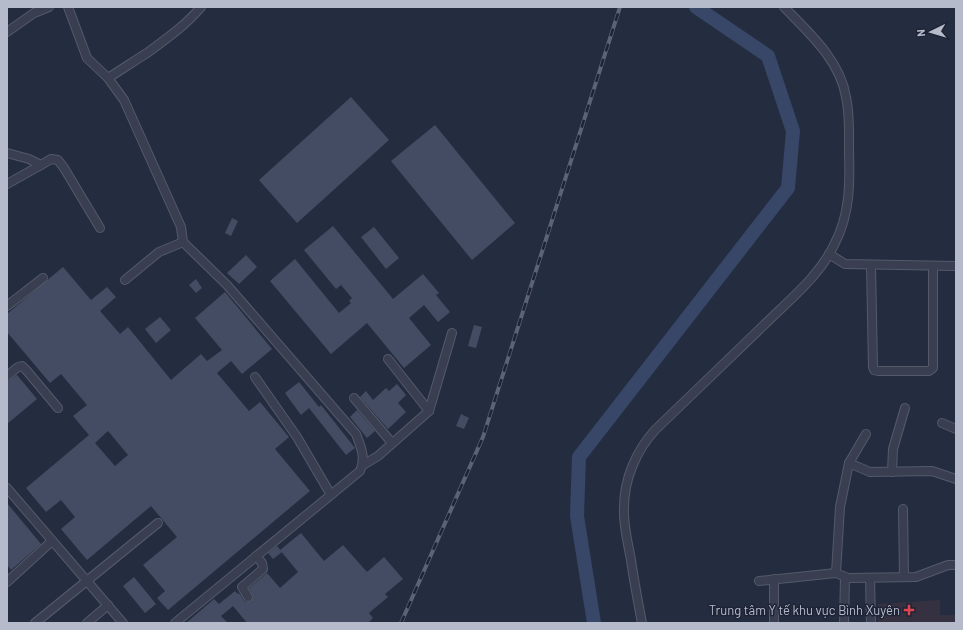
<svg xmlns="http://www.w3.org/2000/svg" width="963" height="630" font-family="Barlow,sans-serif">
<rect width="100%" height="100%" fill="#242d40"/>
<path fill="#353141" d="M940,600V615H956V623H878V604Z"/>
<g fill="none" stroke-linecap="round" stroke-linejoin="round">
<path stroke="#384668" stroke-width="14" d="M594,623L577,516L579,457L788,188L793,131L768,56L696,7"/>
</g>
<g fill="#434c62" fill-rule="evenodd">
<path d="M351,97L389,140L297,223L259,180Z"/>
<path d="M435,125L515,223L472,260L391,161Z"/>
<path d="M232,218L238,221L231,236L225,233Z"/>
<path d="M333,226L393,299L423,274L439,293L436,295L450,312L438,322L424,305L409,318L431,345L404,368L367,323L331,354L270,281L295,259L339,313L351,303L349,301L352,298L341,285L336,289L304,250Z"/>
<path d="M374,227L399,258L386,269L361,237Z"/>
<path d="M246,255L257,267L239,284L227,273Z"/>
<path d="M63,267L91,300L107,287L116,297L100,311L120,334L128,327L171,380L201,354L207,361L222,350L195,318L225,292L272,349L242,374L231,361L217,373L249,411L260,402L289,437L275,449L310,491L168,610L157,598L165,591L143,565L177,537L151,506L87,560L61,529L75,517L61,500L46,512L26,488L89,435L73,416L87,405L61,374L50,383L7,332V314ZM108,431L128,455L115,466L95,443Z"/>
<path d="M196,279L202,288L196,293L189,285Z"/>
<path d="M160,317L171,330L156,343L145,329Z"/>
<path d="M474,325L482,327L476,348L468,346Z"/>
<path d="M17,375L37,399L7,424V382Z"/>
<path d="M299,382L319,407L321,405L355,448L346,455L309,408L301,415L285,393Z"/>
<path d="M397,384L406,395L398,403L406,412L388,429L360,397L366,391L373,400L386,388L389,391Z"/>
<path d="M357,410L375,431L367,438L350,417Z"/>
<path d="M461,414L469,418L464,429L456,426Z"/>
<path d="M7,503L41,544L11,570L7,565Z"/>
<path d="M301,533L324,561L343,545L367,572L384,557L403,579L385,594L388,597L369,613L373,618L368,623H247L233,606L221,616L228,623H186L214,599L219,604L235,591L238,594L239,593L245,602L251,601L253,597L249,588L267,573L280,588L298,572L280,550Z"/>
<path d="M277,546L282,552L273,559L268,553Z"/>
<path d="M134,577L156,604L145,613L123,586Z"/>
</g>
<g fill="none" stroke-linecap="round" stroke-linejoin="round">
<g stroke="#545a6a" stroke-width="10">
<g id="minor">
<path d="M68,7L87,58L108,78L124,100L181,227L183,242L227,285L356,434C361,447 366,458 360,471L175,623"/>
<path d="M7,32L34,13L49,7"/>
<path d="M108,78C121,70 134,61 147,53C166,39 185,26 201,7"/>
<path d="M7,153L29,159L41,165L7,184"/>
<path d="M41,165L51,159L58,160L64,168L100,228"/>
<path d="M829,254L845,264L956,266"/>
<path d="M871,265L873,367L874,370L878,371H929L933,368V266"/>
<path d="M125,280L159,252L183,242"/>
<path d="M7,306L43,278"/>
<path d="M388,359L429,411"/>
<path d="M7,376L18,367L22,366L27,371L58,408"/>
<path d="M255,377L297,437L331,495"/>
<path d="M354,398L392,443"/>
<path d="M942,423L956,429"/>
<path d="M849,463L870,472L932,471L956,479"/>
<path d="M363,465L378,456L429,411L452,333"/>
<path d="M892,472L893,449L905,408"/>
<path d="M7,488L123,623"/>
<path d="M903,509L904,577"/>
<path d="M836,573L840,507L849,463L866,434"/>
<path d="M870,578L871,623"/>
<path d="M774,579V623"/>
<path d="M759,581L836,573L848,578L916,577L948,565H956"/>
<path d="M7,582L52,541"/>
<path d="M248,597L242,587L263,569L262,563L256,556"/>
<path d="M35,623L158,523"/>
<path d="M87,623L108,605"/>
<path d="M642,623C638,602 634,581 631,560C628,543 623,525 624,508C624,479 636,451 655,430C691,395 728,360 764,325C789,300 820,276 835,243C850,214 850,183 849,152C849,134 850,115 846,97C840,60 809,33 784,7"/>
<path d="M844,623L845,577"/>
</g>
</g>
<use href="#minor" stroke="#393f50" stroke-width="8"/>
<g stroke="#5b6377" stroke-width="4">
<path id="rail" d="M401,623L483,437L620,7"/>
</g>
<use href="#rail" stroke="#1e2435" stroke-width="2.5" stroke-dasharray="8" stroke-linecap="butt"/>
</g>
<path fill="#e0444e" stroke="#1e2435" stroke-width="1.5" d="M907 604h4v4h4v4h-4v4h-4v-4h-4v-4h4z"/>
<g text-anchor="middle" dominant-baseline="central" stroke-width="3" stroke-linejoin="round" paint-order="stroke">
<g font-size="13" fill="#b5bbca" stroke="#1e2435" text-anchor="end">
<text x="900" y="610">Trung tâm Y tế khu vực Bình Xuyên</text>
</g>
</g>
<rect width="963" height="630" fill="none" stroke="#b5bbca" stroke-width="16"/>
<g transform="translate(931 32) rotate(265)" stroke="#1e2435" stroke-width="3" paint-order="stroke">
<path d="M0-3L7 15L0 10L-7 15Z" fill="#b5bbca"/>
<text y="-6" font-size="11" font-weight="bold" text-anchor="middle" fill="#b5bbca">N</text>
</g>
</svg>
